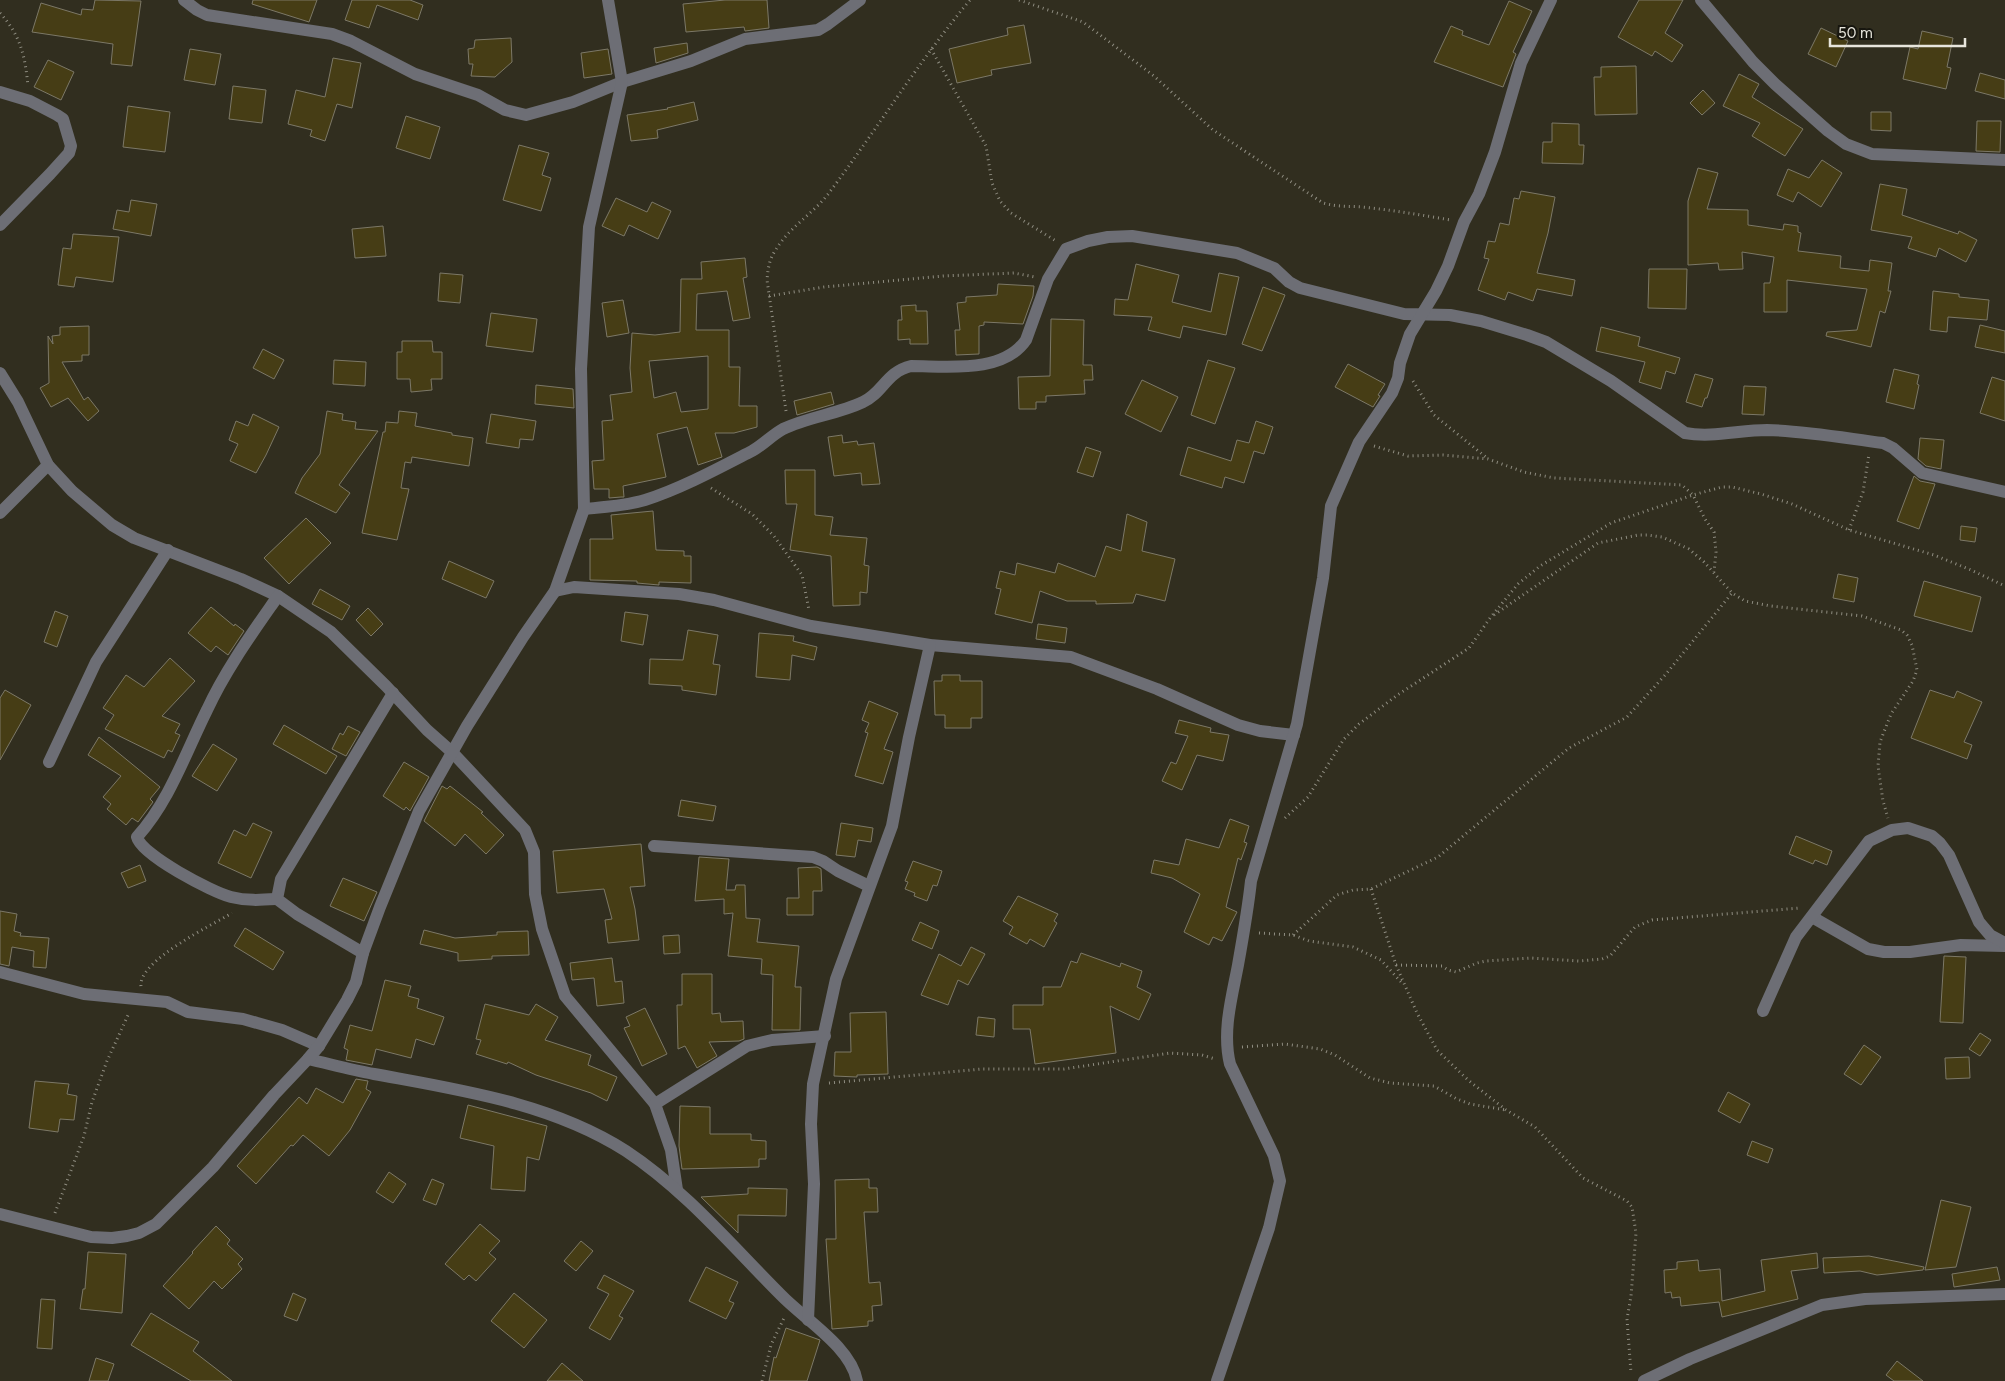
<svg xmlns="http://www.w3.org/2000/svg" width="2005" height="1381" font-family="Figtree,sans-serif">
<rect width="100%" height="100%" fill="#312e1f"/>
<g fill="#463d15" stroke="#7c7867" fill-rule="evenodd">
<path d="M95,0L141,1L132,66L111,64L113,44L32,32L41,3L81,15L82,9L93,10Z"/>
<path d="M253,0H317L309,22L252,4Z"/>
<path d="M352,0H410L423,5L418,20L377,5L369,28L345,20Z"/>
<path d="M725,0H767L769,28L745,31L744,27L686,32L683,4Z"/>
<path d="M1639,0H1683L1665,33L1683,45L1672,62L1655,51L1652,56L1618,37Z"/>
<path d="M1509,1L1532,11L1513,52L1516,54L1503,87L1434,62L1451,26L1463,31L1462,35L1489,45Z"/>
<path d="M1024,25L1031,63L991,70L992,75L957,83L949,49L1008,35L1007,28Z"/>
<path d="M1821,28L1848,41L1836,67L1808,54Z"/>
<path d="M1922,31L1953,38L1947,67L1951,68L1946,89L1903,79L1910,47L1918,49Z"/>
<path d="M511,38L512,62L495,77L471,76L473,64H469L468,49L474,48L475,40Z"/>
<path d="M687,43L688,53L656,63L654,48Z"/>
<path d="M190,49L221,54L215,85L184,80Z"/>
<path d="M608,49L612,74L584,78L581,53Z"/>
<path d="M333,58L361,63L352,108L337,104L325,141L310,136L312,130L288,124L296,90L325,97Z"/>
<path d="M48,60L74,72L61,100L34,87Z"/>
<path d="M1636,66L1637,114L1595,115L1594,77H1601V67Z"/>
<path d="M1980,73L2005,80V99L1975,91Z"/>
<path d="M1739,74L1759,84L1752,97L1803,129L1785,156L1752,136L1760,123L1723,106Z"/>
<path d="M233,86L266,90L262,123L229,119Z"/>
<path d="M1703,90L1715,103L1702,115L1690,103Z"/>
<path d="M694,102L698,120L657,130L658,138L631,141L627,115L668,109L667,108Z"/>
<path d="M128,106L170,112L165,152L123,147Z"/>
<path d="M1871,112H1891V131L1871,130Z"/>
<path d="M406,116L440,127L430,159L396,148Z"/>
<path d="M1977,121H2001L2000,152L1976,151Z"/>
<path d="M1552,123L1579,124V145H1584L1583,164L1542,163L1543,142H1552Z"/>
<path d="M519,145L549,153L542,175L551,178L541,211L503,200Z"/>
<path d="M1822,160L1842,173L1821,207L1798,192L1793,202L1777,195L1788,169L1809,178Z"/>
<path d="M1698,168L1718,173L1707,209L1748,210V225L1783,230L1784,224L1798,226V232L1801,233L1798,251L1841,256L1840,268L1869,271L1870,260L1892,263L1888,291H1891L1885,313L1880,311L1871,347L1826,336L1827,332L1857,330L1867,289L1787,280V312H1764V283H1770L1774,257L1742,252L1743,269L1719,270L1718,263L1688,265V201Z"/>
<path d="M1880,184L1907,189L1902,215L1958,234L1959,231L1977,240L1966,262L1939,248L1936,257L1908,248L1912,237L1871,230Z"/>
<path d="M1521,191L1555,197L1548,233L1537,273L1575,280L1572,296L1537,289L1533,301L1508,292L1505,300L1478,290L1489,259L1484,258L1488,241L1495,242L1500,223L1509,225L1514,198L1519,199Z"/>
<path d="M616,198L647,212L652,202L671,211L658,239L629,225L624,236L602,226Z"/>
<path d="M131,200L157,204L151,236L113,229L117,210L129,212Z"/>
<path d="M383,226L386,256L355,258L352,229Z"/>
<path d="M73,234L119,237L113,282L76,277L74,287L58,285L63,248L71,249Z"/>
<path d="M745,258L747,277L743,278L750,318L733,321L727,291L697,294L696,330H729V367H740L739,406H757V427L734,433H715L722,457L698,465L687,427L657,434L666,477L623,486L624,497H621L609,498V489H594L592,461L604,460L602,421L613,420L610,395L632,392L630,368L632,333L655,335L680,332L681,279H702L701,262ZM708,356V409L681,412L676,392L654,398L649,361Z"/>
<path d="M1136,264L1179,275L1172,302L1211,312L1219,273L1239,277L1226,335L1183,326L1180,338L1148,330L1152,317L1114,315L1115,299L1128,300Z"/>
<path d="M1649,269H1687L1686,309L1648,308Z"/>
<path d="M440,273L463,275L460,303L438,301Z"/>
<path d="M998,284L1034,286L1033,296L1023,324L984,322V325L979,326V354L956,355L955,330H960L957,303L966,302V297L997,295Z"/>
<path d="M1263,287L1285,295L1262,351L1242,344Z"/>
<path d="M1933,291L1959,294V297L1989,300L1987,320L1948,317L1947,332L1930,330Z"/>
<path d="M623,300L629,333L607,337L602,303Z"/>
<path d="M916,305V311H927L928,344H910V339L898,340V320H902L901,306Z"/>
<path d="M491,313L537,319L533,352L486,346Z"/>
<path d="M1051,319L1084,320L1083,365H1092L1093,380H1084L1085,394L1046,396V402H1036V409H1019L1018,377L1050,376Z"/>
<path d="M1980,325L2005,331V353L1975,347Z"/>
<path d="M89,326V355H82V361L62,362L84,400L88,397L99,411L88,421L68,398L51,407L40,388L49,383L48,336L53,344L52,336L60,335V327Z"/>
<path d="M1601,327L1640,337L1638,346L1680,358L1675,374L1666,371L1661,389L1639,382L1645,362L1596,351Z"/>
<path d="M402,341H432L433,352H442V379H431L432,390L411,392L410,379H397V352H402Z"/>
<path d="M263,349L284,360L274,379L253,368Z"/>
<path d="M334,360L366,362L365,386L333,384Z"/>
<path d="M1208,360L1235,368L1215,424L1191,415Z"/>
<path d="M1348,364L1385,384L1378,395L1380,396L1373,407L1335,387Z"/>
<path d="M1894,369L1919,375L1917,384L1919,385L1914,409L1886,402Z"/>
<path d="M1695,374L1713,379L1707,398H1705L1702,407L1686,402Z"/>
<path d="M1992,377L2005,381V421L1980,413Z"/>
<path d="M1142,380L1178,397L1161,432L1125,414Z"/>
<path d="M536,385L573,389L574,408L535,404Z"/>
<path d="M1744,386L1766,387L1764,415L1742,414Z"/>
<path d="M831,392L834,404L797,415L794,401Z"/>
<path d="M327,411L343,414L342,420L356,422L355,429L378,431L339,485L350,493L336,513L295,493L302,478L320,454Z"/>
<path d="M399,411L417,413L415,426L452,433V435L473,438L469,466L412,457L411,463L405,462L401,488L409,489L397,540L362,533L383,432H385L386,422L398,423Z"/>
<path d="M253,414L279,427L266,455L256,473L230,461L238,444L229,440L236,421L248,426Z"/>
<path d="M491,414L536,421L533,440L520,439L519,448L486,443Z"/>
<path d="M1256,421L1273,427L1264,454L1254,451L1244,483L1225,477L1222,488L1180,475L1188,447L1231,461L1237,440L1249,443Z"/>
<path d="M842,435L843,443L857,441L858,445L874,443L880,484L862,485L861,473L834,476L828,437Z"/>
<path d="M1920,438L1944,440L1941,469L1926,466L1918,459Z"/>
<path d="M1086,447L1101,452L1093,477L1077,472Z"/>
<path d="M785,470H815V515L833,517L830,535L867,538L864,565L869,566L867,593L860,592V605L833,606L831,556L790,550L797,504H786Z"/>
<path d="M1914,476L1920,481L1935,484L1919,529L1897,521Z"/>
<path d="M653,511L656,550L684,551V556H691V583L659,582V585L637,583V581L590,580V539H613L611,515Z"/>
<path d="M1127,514L1147,522L1142,551L1175,559L1165,601L1136,594L1133,603L1096,604V601H1067L1040,591L1032,623L995,614L1001,589L996,588L1000,571L1015,575L1017,563L1055,573L1058,563L1095,577L1106,546L1121,551Z"/>
<path d="M306,518L331,543L289,584L264,558Z"/>
<path d="M1961,526L1977,528L1975,542L1960,540Z"/>
<path d="M449,561L494,581L486,598L442,579Z"/>
<path d="M1838,574L1858,578L1854,602L1833,598Z"/>
<path d="M1924,581L1981,597L1972,632L1914,616Z"/>
<path d="M320,589L350,606L342,620L312,604Z"/>
<path d="M211,607L234,626L235,624L244,631L228,655L216,646L211,652L188,633Z"/>
<path d="M368,608L383,624L371,636L356,620Z"/>
<path d="M55,611L68,616L57,647L44,642Z"/>
<path d="M625,612L648,615L643,645L621,641Z"/>
<path d="M1038,624L1067,628L1065,643L1036,639Z"/>
<path d="M688,630L718,635L713,664L720,665L716,695L682,690V686L649,684L650,659L683,660Z"/>
<path d="M759,633L794,636L793,641L817,647L814,660L792,655L790,680L756,677Z"/>
<path d="M170,658L195,681L162,716L180,724L175,733L180,735L172,752L168,750L164,758L105,729L114,715L103,708L126,675L144,687Z"/>
<path d="M942,675H960V681H982V718H971V728H945V715H935L934,681H942Z"/>
<path d="M5,690L31,705L0,760V698Z"/>
<path d="M1930,690L1954,698L1957,691L1982,702L1964,742L1972,745L1967,759L1911,738Z"/>
<path d="M869,701L898,713L884,749L893,752L883,784L855,776L868,733L865,732L869,723L862,720Z"/>
<path d="M1179,720L1211,728L1210,732L1229,735L1223,761L1197,755L1182,790L1162,781L1171,762L1176,764L1188,736L1175,733Z"/>
<path d="M284,725L337,756L326,774L273,744Z"/>
<path d="M348,726L360,732L346,756L332,749L340,733L343,735Z"/>
<path d="M99,737L160,787L150,799L153,802L138,822L132,818L126,825L107,809L111,804L103,797L121,776L88,755Z"/>
<path d="M213,744L237,759L217,791L192,776Z"/>
<path d="M404,762L429,777L410,811L406,807L404,810L383,796Z"/>
<path d="M442,786L447,789L450,786L483,812L481,813L504,835L486,854L465,834L455,846L424,821Z"/>
<path d="M681,800L716,806L713,821L678,816Z"/>
<path d="M1230,819L1249,826L1244,842L1247,843L1241,860L1238,858L1226,907L1237,912L1222,941L1213,937L1209,945L1184,932L1200,894L1172,878L1151,873L1154,860L1179,865L1186,839L1219,848Z"/>
<path d="M253,823L272,832L251,878L218,863L234,830L246,836Z"/>
<path d="M841,823L873,828L871,842L858,840L855,857L836,855Z"/>
<path d="M1796,836L1832,851L1827,865L1815,860L1813,864L1789,854Z"/>
<path d="M641,844L645,886L630,887L635,909L639,940L608,943L605,920L612,919L604,889L557,893L553,851Z"/>
<path d="M699,857L729,859L726,890H735L736,885H745L746,918L760,919L757,942L799,946L795,987H801L800,1030H772L773,975L761,974L762,959L728,956L733,913L724,914V899L695,901Z"/>
<path d="M913,861L942,871L937,886L933,885L927,901L914,896L915,893L905,889L908,882L905,881Z"/>
<path d="M140,865L146,881L128,888L121,873Z"/>
<path d="M817,867L821,869L822,891H813V915H787V898H799L798,868Z"/>
<path d="M343,878L377,892L364,921L330,906Z"/>
<path d="M1018,896L1058,914L1054,921L1057,923L1044,947L1030,939L1027,944L1009,934L1013,927L1003,921Z"/>
<path d="M0,911L17,914L14,931L21,933L20,936L49,938L46,968L33,967L34,951L12,947L9,966L0,964Z"/>
<path d="M920,922L939,931L932,949L912,940Z"/>
<path d="M245,928L284,952L273,970L234,946Z"/>
<path d="M424,930L455,938L497,935V932L528,931L529,955L492,956V959L458,961V953L420,944Z"/>
<path d="M679,935L680,953L664,954L663,936Z"/>
<path d="M971,947L985,954L968,985L958,980L948,1005L921,995L939,954L961,966Z"/>
<path d="M1081,953L1120,967L1121,963L1142,971L1137,987L1151,994L1139,1020L1110,1006L1116,1053L1035,1064L1030,1029H1013V1005H1043V987H1061L1071,961L1077,963Z"/>
<path d="M1944,956L1966,957L1963,1023L1940,1022Z"/>
<path d="M612,958L615,982L622,981L624,1003L597,1006L594,978L572,980L570,963Z"/>
<path d="M682,974H712V1014L720,1013L721,1022L743,1021L744,1039L739,1041L709,1042L717,1056L697,1068L685,1046L678,1049L677,1005H682Z"/>
<path d="M385,980L411,986L408,996L419,999L417,1008L444,1017L434,1045L416,1039L411,1058L376,1049L372,1065L346,1060L348,1050L344,1048L350,1025L372,1031Z"/>
<path d="M485,1004L529,1015L536,1004L558,1017L545,1040L591,1055L588,1065L617,1077L607,1101L591,1093L536,1075L508,1062L507,1064L476,1054L481,1040L476,1039Z"/>
<path d="M645,1008L667,1054L642,1066L624,1028L630,1026L626,1017Z"/>
<path d="M886,1012L888,1074L857,1075V1077L834,1076L835,1052H851L850,1013Z"/>
<path d="M978,1017L995,1019L994,1037L976,1035Z"/>
<path d="M1980,1033L1991,1040L1980,1056L1969,1049Z"/>
<path d="M1864,1045L1881,1057L1861,1085L1844,1074Z"/>
<path d="M1969,1057L1970,1078L1946,1079L1945,1058Z"/>
<path d="M356,1079L368,1081L366,1089L371,1092L350,1130L329,1156L303,1135L293,1146L291,1145L256,1184L237,1166L299,1097L307,1104L316,1088L343,1103Z"/>
<path d="M35,1081L69,1084L67,1094L77,1096L74,1120L60,1119L58,1132L29,1128Z"/>
<path d="M1728,1092L1750,1104L1740,1123L1718,1111Z"/>
<path d="M468,1105L547,1126L539,1160L527,1157L525,1191L491,1189L494,1146L460,1138Z"/>
<path d="M680,1106L710,1107V1134H751V1140L766,1141V1159H759V1167L682,1169L679,1146Z"/>
<path d="M1752,1141L1773,1149L1768,1163L1747,1155Z"/>
<path d="M389,1172L406,1184L393,1203L376,1192Z"/>
<path d="M432,1179L444,1184L436,1205L423,1200Z"/>
<path d="M869,1179V1188H877L878,1212H864L869,1283L880,1282L882,1305L872,1306L873,1321H868V1326L832,1329L826,1239H836L835,1180Z"/>
<path d="M748,1188L787,1189L786,1216L738,1215V1233L701,1197L748,1194Z"/>
<path d="M1941,1200L1971,1207L1956,1267L1925,1270Z"/>
<path d="M480,1224L500,1241L489,1253L496,1259L476,1281L469,1275L464,1280L445,1264Z"/>
<path d="M216,1226L230,1240L227,1244L243,1259L238,1264L242,1269L222,1289L214,1281L189,1309L163,1286L193,1253L192,1252Z"/>
<path d="M581,1241L593,1251L576,1271L564,1261Z"/>
<path d="M88,1252L126,1254L122,1313L80,1309L83,1289H85Z"/>
<path d="M1817,1253L1818,1268L1791,1271L1798,1299L1722,1317L1719,1302L1681,1306L1680,1297L1672,1298L1671,1292L1665,1293L1664,1270L1677,1269V1262L1698,1260L1699,1271L1720,1269L1722,1301L1765,1291L1761,1260Z"/>
<path d="M1869,1256L1924,1267L1923,1270L1877,1275L1860,1271L1824,1273L1823,1258Z"/>
<path d="M706,1267L738,1282L729,1301L734,1303L726,1319L689,1301Z"/>
<path d="M1997,1267L2000,1280L1954,1287L1952,1274Z"/>
<path d="M604,1275L634,1291L619,1316L623,1318L610,1340L589,1328L609,1294L597,1288Z"/>
<path d="M293,1293L306,1299L297,1321L284,1316Z"/>
<path d="M514,1293L547,1320L524,1348L491,1321Z"/>
<path d="M41,1299L55,1300L52,1349L37,1348Z"/>
<path d="M151,1313L199,1342L193,1351L232,1381H191L131,1345Z"/>
<path d="M786,1328L820,1340L807,1381H769L774,1357L776,1358Z"/>
<path d="M96,1358L114,1364L108,1381H89Z"/>
<path d="M1897,1361L1923,1381H1894L1886,1375Z"/>
<path d="M562,1363L583,1381H547Z"/>
</g>
<g fill="none" stroke-linecap="round" stroke-linejoin="round">
<g stroke="#8f8d81" stroke-width="3" stroke-dasharray="1 4" stroke-linecap="butt">
<path d="M1019,0L1083,22L1154,76L1213,130L1323,203C1337,207 1349,206 1362,207C1392,210 1421,215 1451,220"/>
<path d="M0,13C21,36 25,56 28,86"/>
<path d="M931,49L986,146L992,183L1000,201L1011,213L1056,241"/>
<path d="M769,296L824,287L943,276L1014,273L1035,277"/>
<path d="M1413,381L1434,415L1487,458"/>
<path d="M786,411L767,280C768,269 769,260 775,251C789,227 813,214 829,193C877,129 919,61 970,0"/>
<path d="M1374,446L1408,456L1443,455L1488,459L1524,472L1554,478L1682,485L1693,495L1705,519L1714,532L1716,552L1714,572"/>
<path d="M711,488L752,514L774,536L802,575L809,610"/>
<path d="M1849,530L1863,492L1869,454"/>
<path d="M1494,615L1598,543L1638,535H1647L1662,537L1689,549L1704,562L1732,593L1745,601L1771,606L1862,616L1901,630L1907,635L1912,645L1917,670L1913,681L1891,714L1880,742L1878,766L1883,801L1888,818"/>
<path d="M1285,818L1308,797L1344,739L1359,724L1396,696L1469,648L1490,618L1518,584L1540,566L1611,523L1693,495L1722,487H1732L1761,494L1792,504L1849,530L1934,555L1971,570L2005,586"/>
<path d="M1371,889L1396,965L1417,1013L1437,1050L1468,1080L1506,1110L1535,1127L1583,1178L1627,1201L1632,1207L1636,1233L1631,1296L1627,1319L1631,1373"/>
<path d="M1259,933L1293,935L1309,941L1353,947L1381,960L1402,983"/>
<path d="M1293,935L1337,895L1353,890L1371,889L1438,857L1569,748L1627,717L1666,674L1732,593"/>
<path d="M1396,965L1442,966L1448,970L1456,972L1477,963L1486,961L1531,958L1579,961L1602,959L1610,956L1635,927L1652,920L1800,908"/>
<path d="M141,986C138,961 212,925 232,913"/>
<path d="M1242,1047L1285,1044L1320,1049L1335,1055L1370,1078L1390,1083L1434,1086L1457,1099L1470,1104L1506,1110"/>
<path d="M829,1083L982,1069H1064L1170,1053L1202,1055L1215,1059"/>
<path d="M55,1213L84,1136L92,1102L107,1061L129,1013"/>
<path d="M762,1381L771,1345L784,1318"/>
</g>
<g stroke="#6d6e75" stroke-width="12">
<path d="M184,0L197,10L207,15L332,34L351,41L415,74L478,95L505,110L526,115L573,102L622,82L691,61L745,39L818,30L828,24L860,0"/>
<path d="M1701,0L1753,62L1775,84L1828,131L1846,144L1872,154L2005,160"/>
<path d="M0,92L30,101L57,115L63,119L71,146L69,153L50,174L0,225"/>
<path d="M0,373L18,402L48,465L72,491L112,525L134,538L241,579L278,596L331,632L386,686L427,730L453,753L525,830L534,852L535,894L542,929L565,996L655,1104L671,1150L677,1190"/>
<path d="M584,509C605,507 625,506 645,500C680,489 719,468 752,451C763,445 772,435 783,429C808,417 838,414 863,402C883,393 886,372 911,366C947,366 1003,374 1026,340L1048,279L1066,249L1088,241L1108,237L1132,236L1237,253L1274,268L1289,282L1300,288L1404,314L1450,315L1481,321L1527,335L1546,342L1611,381L1685,433C1712,438 1740,430 1767,430C1806,431 1844,438 1883,443L1893,448L1922,473L2005,492"/>
<path d="M0,513L48,465"/>
<path d="M555,591L574,587L679,594L714,600L811,626L930,645L1071,657L1157,689L1238,725L1260,731L1294,735"/>
<path d="M49,762L96,662L168,550"/>
<path d="M654,846L813,857L823,861L838,871L869,886"/>
<path d="M277,899C261,900 247,901 231,897C212,892 141,855 137,837C170,800 185,754 207,710C226,669 253,632 278,596"/>
<path d="M1812,917L1868,949L1884,952H1910L1961,945L2005,946"/>
<path d="M363,953L297,914L277,899L281,879L393,693"/>
<path d="M0,972L84,994L167,1002L188,1012L243,1019L282,1030L319,1046"/>
<path d="M1763,1011L1796,937L1869,841L1892,830L1908,828L1932,836L1940,843L1949,855L1979,922L1990,935L2005,943"/>
<path d="M308,1059C330,1064 352,1070 374,1074C460,1090 551,1103 626,1151C685,1190 731,1245 781,1295C804,1319 851,1347 857,1381"/>
<path d="M655,1104L747,1046L772,1040L825,1036"/>
<path d="M0,1214L91,1237L112,1238L127,1236L139,1233L156,1224L213,1167L274,1095L308,1059L319,1046L347,1000L356,982L363,953L380,907L419,811L467,726L523,637L555,591L584,509L581,369L589,227L622,82L608,0"/>
<path d="M808,1320L814,1184L811,1124L813,1084L836,979L892,826L909,737L930,645"/>
<path d="M1217,1381L1269,1228L1280,1181L1274,1156L1230,1064C1222,1031 1232,997 1238,965C1243,937 1248,909 1251,881L1297,724L1323,578L1331,506L1359,442L1392,393L1398,378L1400,363L1410,334L1436,291L1448,266L1464,222L1479,194L1495,152L1521,63L1551,0"/>
<path d="M1644,1381L1690,1359L1822,1305L1865,1299L2005,1294"/>
</g>
</g>
<path d="M1830 38v8h135v-8" fill="none" stroke="#e7e5dc" stroke-width="2.5"/>
<text x="1838" y="38" font-size="15" fill="#e7e5dc" stroke="#17160f" stroke-width="4" paint-order="stroke">50 m</text>
</svg>
